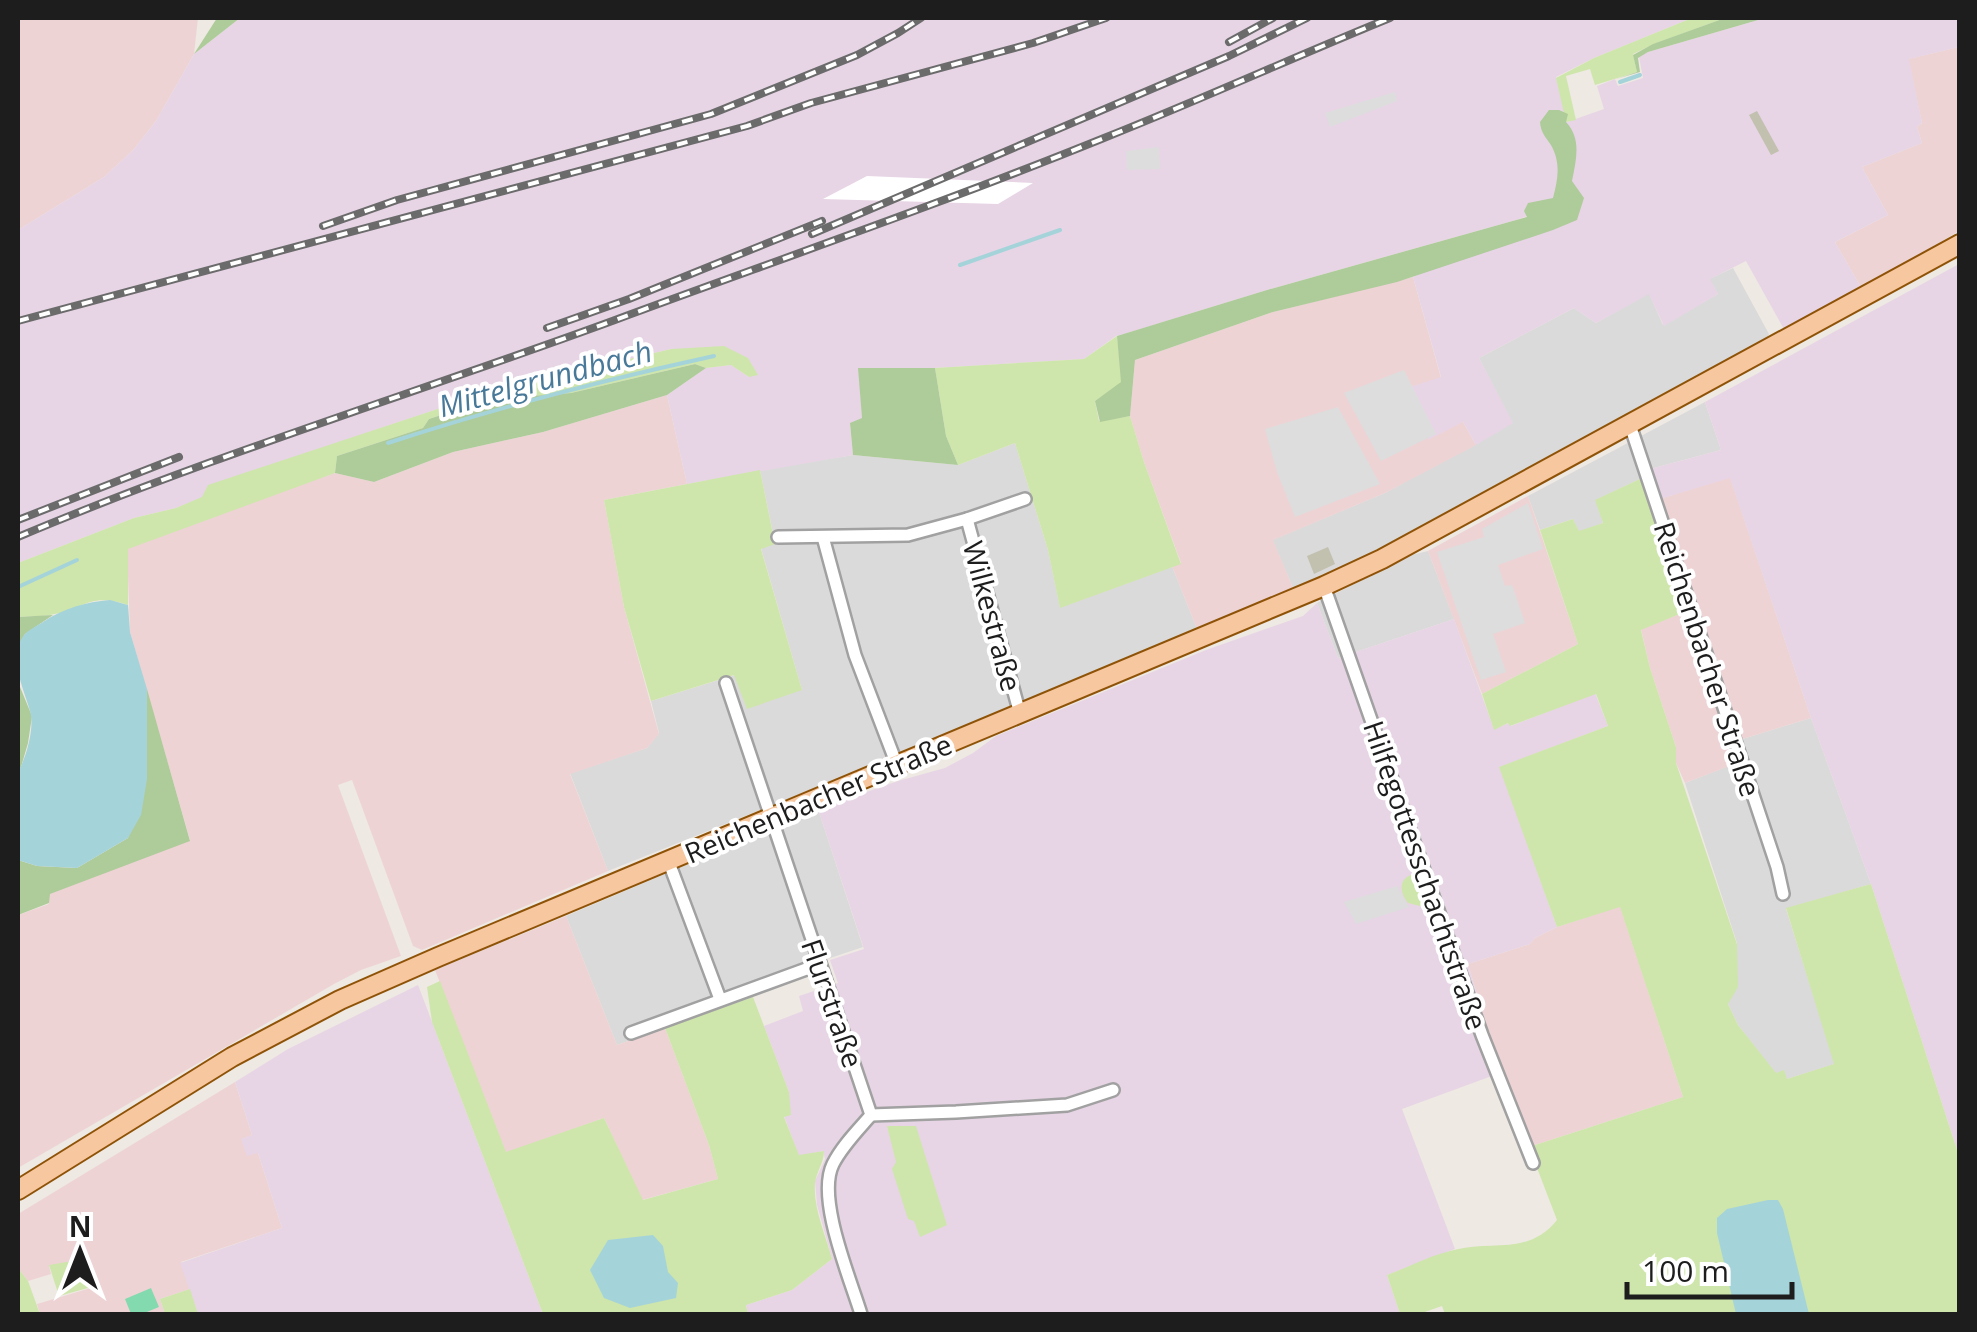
<svg xmlns="http://www.w3.org/2000/svg" width="1977" height="1332" font-family="'Open Sans',sans-serif">
<rect width="100%" height="100%" fill="#eee9e3"/>
<g fill="#dbdada">
<path d="M1733,268L1769,334L1767,340L1423,527L1347,565L1293,588L1272,540L1385,493L1512,423L1479,358L1574,308L1596,323L1649,293L1663,325L1718,294L1709,279Z"/>
<path d="M1705,402L1721,450L1654,468L1642,478L1596,500L1603,523L1579,532L1573,519L1540,530L1528,496Z"/>
<path d="M1015,443L1048,550L1060,607L1172,566L1197,629L965,728L608,871L570,773L647,748L659,733L651,701L735,675L802,690L761,548L775,543L760,470L853,455L958,465Z"/>
<path d="M1428,551L1454,619L1338,658L1317,603L1411,555Z"/>
<path d="M1811,718L1871,884L1786,909L1835,1064L1787,1079L1776,1074L1738,1025L1728,1004L1737,943L1685,783L1744,760L1739,740Z"/>
<path d="M818,809L863,947L750,985L753,997L617,1045L566,916Z"/>
</g>
<g fill="#eed3d5">
<path d="M18,18H198L194,54L156,121L134,149L104,177L18,230Z"/>
<path d="M1959,47V231L1862,289L1835,242L1888,215L1862,167L1922,143L1917,127L1922,123L1908,59Z"/>
<path d="M1413,277L1441,378L1402,390L1463,422L1476,445L1385,493L1273,540L1293,588L1197,629L1172,566L1181,563L1144,462L1130,416L1135,360L1273,312Z"/>
<path d="M667,395L687,484L604,500L624,607L659,734L647,748L570,774L608,871L422,950L413,946L352,780L338,785L401,956L361,970L334,984L18,1168V915L49,904V894L190,840L130,632L127,549L189,521L335,473L374,482L453,452L543,432Z"/>
<path d="M1730,477L1811,718L1739,740L1745,760L1685,783L1676,763V747L1650,668L1641,629L1682,613L1650,502Z"/>
<path d="M1528,496L1578,644L1482,694L1428,551Z"/>
<path d="M1620,906L1683,1097L1529,1147L1500,1073L1468,964L1530,944L1535,938L1557,927Z"/>
<path d="M566,916L617,1045L665,1028L709,1145L718,1179L642,1200L604,1118L506,1153L435,970Z"/>
<path d="M235,1082L252,1135L242,1139L258,1153L282,1228L181,1262L190,1289L160,1299L165,1314H40L37,1304L94,1287L49,1266L51,1274L28,1281L18,1268V1214Z"/>
</g>
<g fill="#e7d5e5">
<path d="M240,18H1692L1594,58L1556,77L1567,122L1604,109L1597,86L1615,79L1618,86L1643,78L1639,57L1648,52L1765,18H1959V47L1909,59L1922,123L1917,127L1922,143L1862,167L1888,215L1835,242L1862,289L1785,331L1746,261L1710,279L1718,294L1664,326L1649,294L1596,323L1574,308L1479,358L1513,423L1476,445L1463,422L1428,440L1401,390L1441,377L1413,277L1562,204L1516,220L1267,290L1124,334L1116,336L1084,359L935,368H859L862,418L850,424L853,455L687,484L667,395L706,368L731,365L749,377L748,358L671,349L480,395L378,429L176,508L134,518L18,563V230L104,177L134,149L156,121L194,54Z"/>
<path d="M1959,264V1156L1871,884L1811,718L1730,478L1650,502L1642,478L1654,468L1721,450L1705,402Z"/>
<path d="M1317,603L1338,658L1454,619L1494,729L1509,723L1511,726L1595,693L1608,726L1500,767L1557,927L1535,938L1530,944L1468,964L1500,1073L1402,1109L1455,1249L1387,1275L1400,1314H748L746,1305L792,1290L832,1259L817,1205L815,1181L825,1159L823,1151L799,1156L784,1116L789,1092L764,1026L803,1011L799,996L838,983L830,960L864,949L818,809L898,781L945,768L973,753L996,736L1206,650L1303,616Z"/>
<path d="M418,985L543,1314H198L180,1263L282,1228L258,1153L247,1156L241,1139L252,1135L235,1082L288,1049Z"/>
</g>
<g fill="#c2c0af">
<path d="M1757,111L1779,151L1771,155L1749,115Z"/>
<path d="M1328,547L1335,564L1314,574L1307,556Z"/>
</g>
<g fill="#cee6ab">
<path d="M1692,18H1725L1654,44L1633,54L1637,72L1595,85L1590,69L1566,76L1576,120L1566,122L1556,78L1594,58Z"/>
<path d="M1117,336L1122,383L1095,401L1099,421L1130,416L1144,462L1181,564L1060,608L1048,550L1015,443L958,465L946,436L935,368L1084,359Z"/>
<path d="M724,346L748,358L758,375L749,377L731,365L706,368L695,364L571,393L490,399L429,419L423,428L337,456L335,473L128,549V605C88,592 84,610 50,615C39,617 28,616 18,617V563L134,518L176,508L202,497L208,485L480,395L671,349Z"/>
<path d="M760,470L775,544L761,549L802,690L747,709L734,675L651,701L624,607L604,500Z"/>
<path d="M1642,478L1682,613L1641,630L1650,668L1676,747V763L1737,944L1738,987L1728,1004L1738,1025L1776,1073L1784,1070L1787,1079L1834,1064L1786,908L1871,884L1959,1156V1314H1445L1442,1306L1419,1314H1400L1387,1275C1409,1267 1431,1255 1454,1250C1493,1240 1528,1256 1557,1220L1529,1147L1683,1097L1620,907L1557,927L1499,767L1608,726L1596,694L1510,726L1508,723L1494,730L1482,694L1578,644L1540,530L1573,519L1579,531L1603,523L1595,500Z"/>
<path d="M1414,874L1420,877L1428,901L1424,907L1408,903C1399,892 1398,878 1414,874Z"/>
<path d="M440,981L506,1152L604,1118L643,1200L718,1179L709,1145L665,1028L753,997L789,1092L791,1115L784,1117L799,1155L824,1151C824,1163 816,1172 815,1184C813,1208 826,1236 832,1259L792,1290L746,1305L748,1314H543L432,1022L427,987Z"/>
<path d="M887,1126H916L947,1225L920,1237L914,1221L908,1219L892,1169L896,1162Z"/>
<path d="M84,1259L95,1286L59,1296L49,1265Z"/>
<path d="M18,1268L28,1281L40,1314H18Z"/>
<path d="M190,1289L198,1314H165L160,1299Z"/>
</g>
<g fill="#aecb9a">
<path d="M217,18H240L194,54Z"/>
<path d="M1725,18H1765L1648,52L1638,58L1640,72L1616,79L1637,72L1633,55L1653,44Z"/>
<path d="M1549,110H1559L1568,114L1566,122C1582,139 1576,160 1572,181L1584,198L1577,220L1553,230L1397,282L1273,312L1135,360L1130,416L1100,422L1095,401L1121,382L1117,336L1267,290L1527,217L1524,211L1528,203L1553,198C1558,179 1561,163 1551,145C1545,136 1541,133 1540,122Z"/>
<path d="M695,364L706,368L667,395L543,432L453,452L374,482L335,473L337,456L423,428L429,419L490,399L571,393Z"/>
<path d="M858,368H935L946,436L958,465L853,455L850,423L862,418Z"/>
<path d="M53,615L25,634L18,649V617Z"/>
<path d="M18,669L20,687L32,716L28,743L21,767L18,772Z"/>
<path d="M147,689L190,841L50,894L49,903L18,915V860L37,866L77,868L128,838L147,744Z"/>
</g>
<path fill="#84daaf" d="M151,1288L159,1307L142,1314H131L125,1299Z"/>
<g fill="#ddd">
<path d="M1395,92L1397,101L1330,127L1325,113Z"/>
<path d="M1159,147L1160,169L1127,170L1126,151Z"/>
<path d="M1404,370L1436,434L1381,461L1344,393Z"/>
<path d="M1338,407L1380,484L1295,517L1277,472L1265,429Z"/>
<path d="M1528,503L1543,549L1498,565L1505,586L1512,585L1525,623L1493,634L1506,672L1481,680L1437,552L1484,537L1482,529Z"/>
<path d="M1397,886L1409,907L1356,924L1344,902Z"/>
</g>
<g fill="#a5d3da">
<path d="M110,600L128,605L130,632L147,689V779L141,815L128,838L77,868L37,866L18,860V772C26,758 35,728 30,711C24,688 7,658 24,635C28,630 37,626 43,622C64,608 86,602 110,600Z"/>
<path d="M1768,1200H1778L1783,1209L1809,1314H1736L1717,1233V1218L1727,1209Z"/>
<path d="M653,1235L663,1246L668,1272L678,1283L676,1298L630,1308L604,1298L590,1270L608,1240Z"/>
</g>
<path fill="#fff" d="M867,176L1033,183L998,204L823,199Z"/>
<g fill="none" stroke-linecap="round" stroke-linejoin="round">
<g stroke="#a5d3da" stroke-width="4">
<path d="M1620,82L1640,75"/>
<path d="M960,265L1060,230"/>
<path d="M388,443C495,408 604,380 714,356"/>
<path d="M18,587L77,560"/>
</g>
<g stroke="#a1a1a1" stroke-width="16">
<g id="street">
<path d="M1630,425L1777,867L1783,894"/>
<path d="M967,519L1020,714"/>
<path d="M778,537L908,535L967,519L1025,499"/>
<path d="M823,537L855,655L897,765"/>
<path d="M1324,586L1482,1035L1533,1163"/>
<path d="M726,683L871,1115C858,1130 842,1146 833,1164C816,1198 850,1278 861,1314"/>
<path d="M668,860L720,999"/>
<path d="M631,1033L820,964"/>
<path d="M871,1115L956,1112L1067,1105L1113,1090"/>
</g>
</g>
<g stroke="#8f5307" stroke-width="22">
<path id="primary" d="M18,1190L232,1057L340,1000L438,957L1324,586L1382,559L1960,244"/>
</g>
<use href="#street" stroke="#fff" stroke-width="11"/>
<use href="#primary" stroke="#f7c79f" stroke-width="18"/>
<g stroke="#6b6b6b" stroke-width="8">
<g id="rail">
<path d="M1229,42L1273,18"/>
<path d="M323,226L397,200L711,114L857,55L898,33L921,18"/>
<path d="M812,234L1229,56L1307,18"/>
<path d="M18,321L747,126L811,103L1033,43L1106,18"/>
<path d="M547,328L629,299L822,221"/>
<path d="M18,520L179,457"/>
<path d="M18,537C213,455 416,393 615,320C778,260 943,203 1104,138C1200,100 1294,57 1390,18"/>
</g>
</g>
<use href="#rail" stroke="#fff" stroke-width="4" stroke-dasharray="11" stroke-linecap="butt"/>
</g>
<g text-anchor="middle" dominant-baseline="central" stroke-width="8" stroke-linejoin="round" paint-order="stroke">
<g font-size="28" fill="#1d1d1d" stroke="#fff">
<text transform="translate(993 616) rotate(75)">Wilkestraße</text>
<text transform="translate(1708 659) rotate(72)">Reichenbacher Straße</text>
<text transform="translate(818 798) rotate(-23)">Reichenbacher Straße</text>
<text transform="translate(1426 875) rotate(71)">Hilfegottesschachtstraße</text>
<text transform="translate(833 1003) rotate(71)">Flurstraße</text>
</g>
<g font-size="30" font-style="italic" fill="#487999" stroke="#fff">
<text transform="translate(545 378) rotate(-15)">Mittelgrundbach</text>
</g>
</g>
<rect width="1977" height="1332" fill="none" stroke="#1d1d1d" stroke-width="40"/>
<g transform="translate(80 1252)" stroke="#ffffff" stroke-width="8" paint-order="stroke">
<path d="M0-8L18 38L0 25L-18 38Z" fill="#1d1d1d"/>
<text y="-15" font-size="28" font-weight="bold" text-anchor="middle" fill="#1d1d1d">N</text>
</g>
<path d="M1627 1282v15h165v-15" fill="none" stroke="#1d1d1d" stroke-width="5"/>
<text x="1642" y="1282" font-size="30" fill="#1d1d1d" stroke="#ffffff" stroke-width="8" paint-order="stroke">100 m</text>
</svg>
